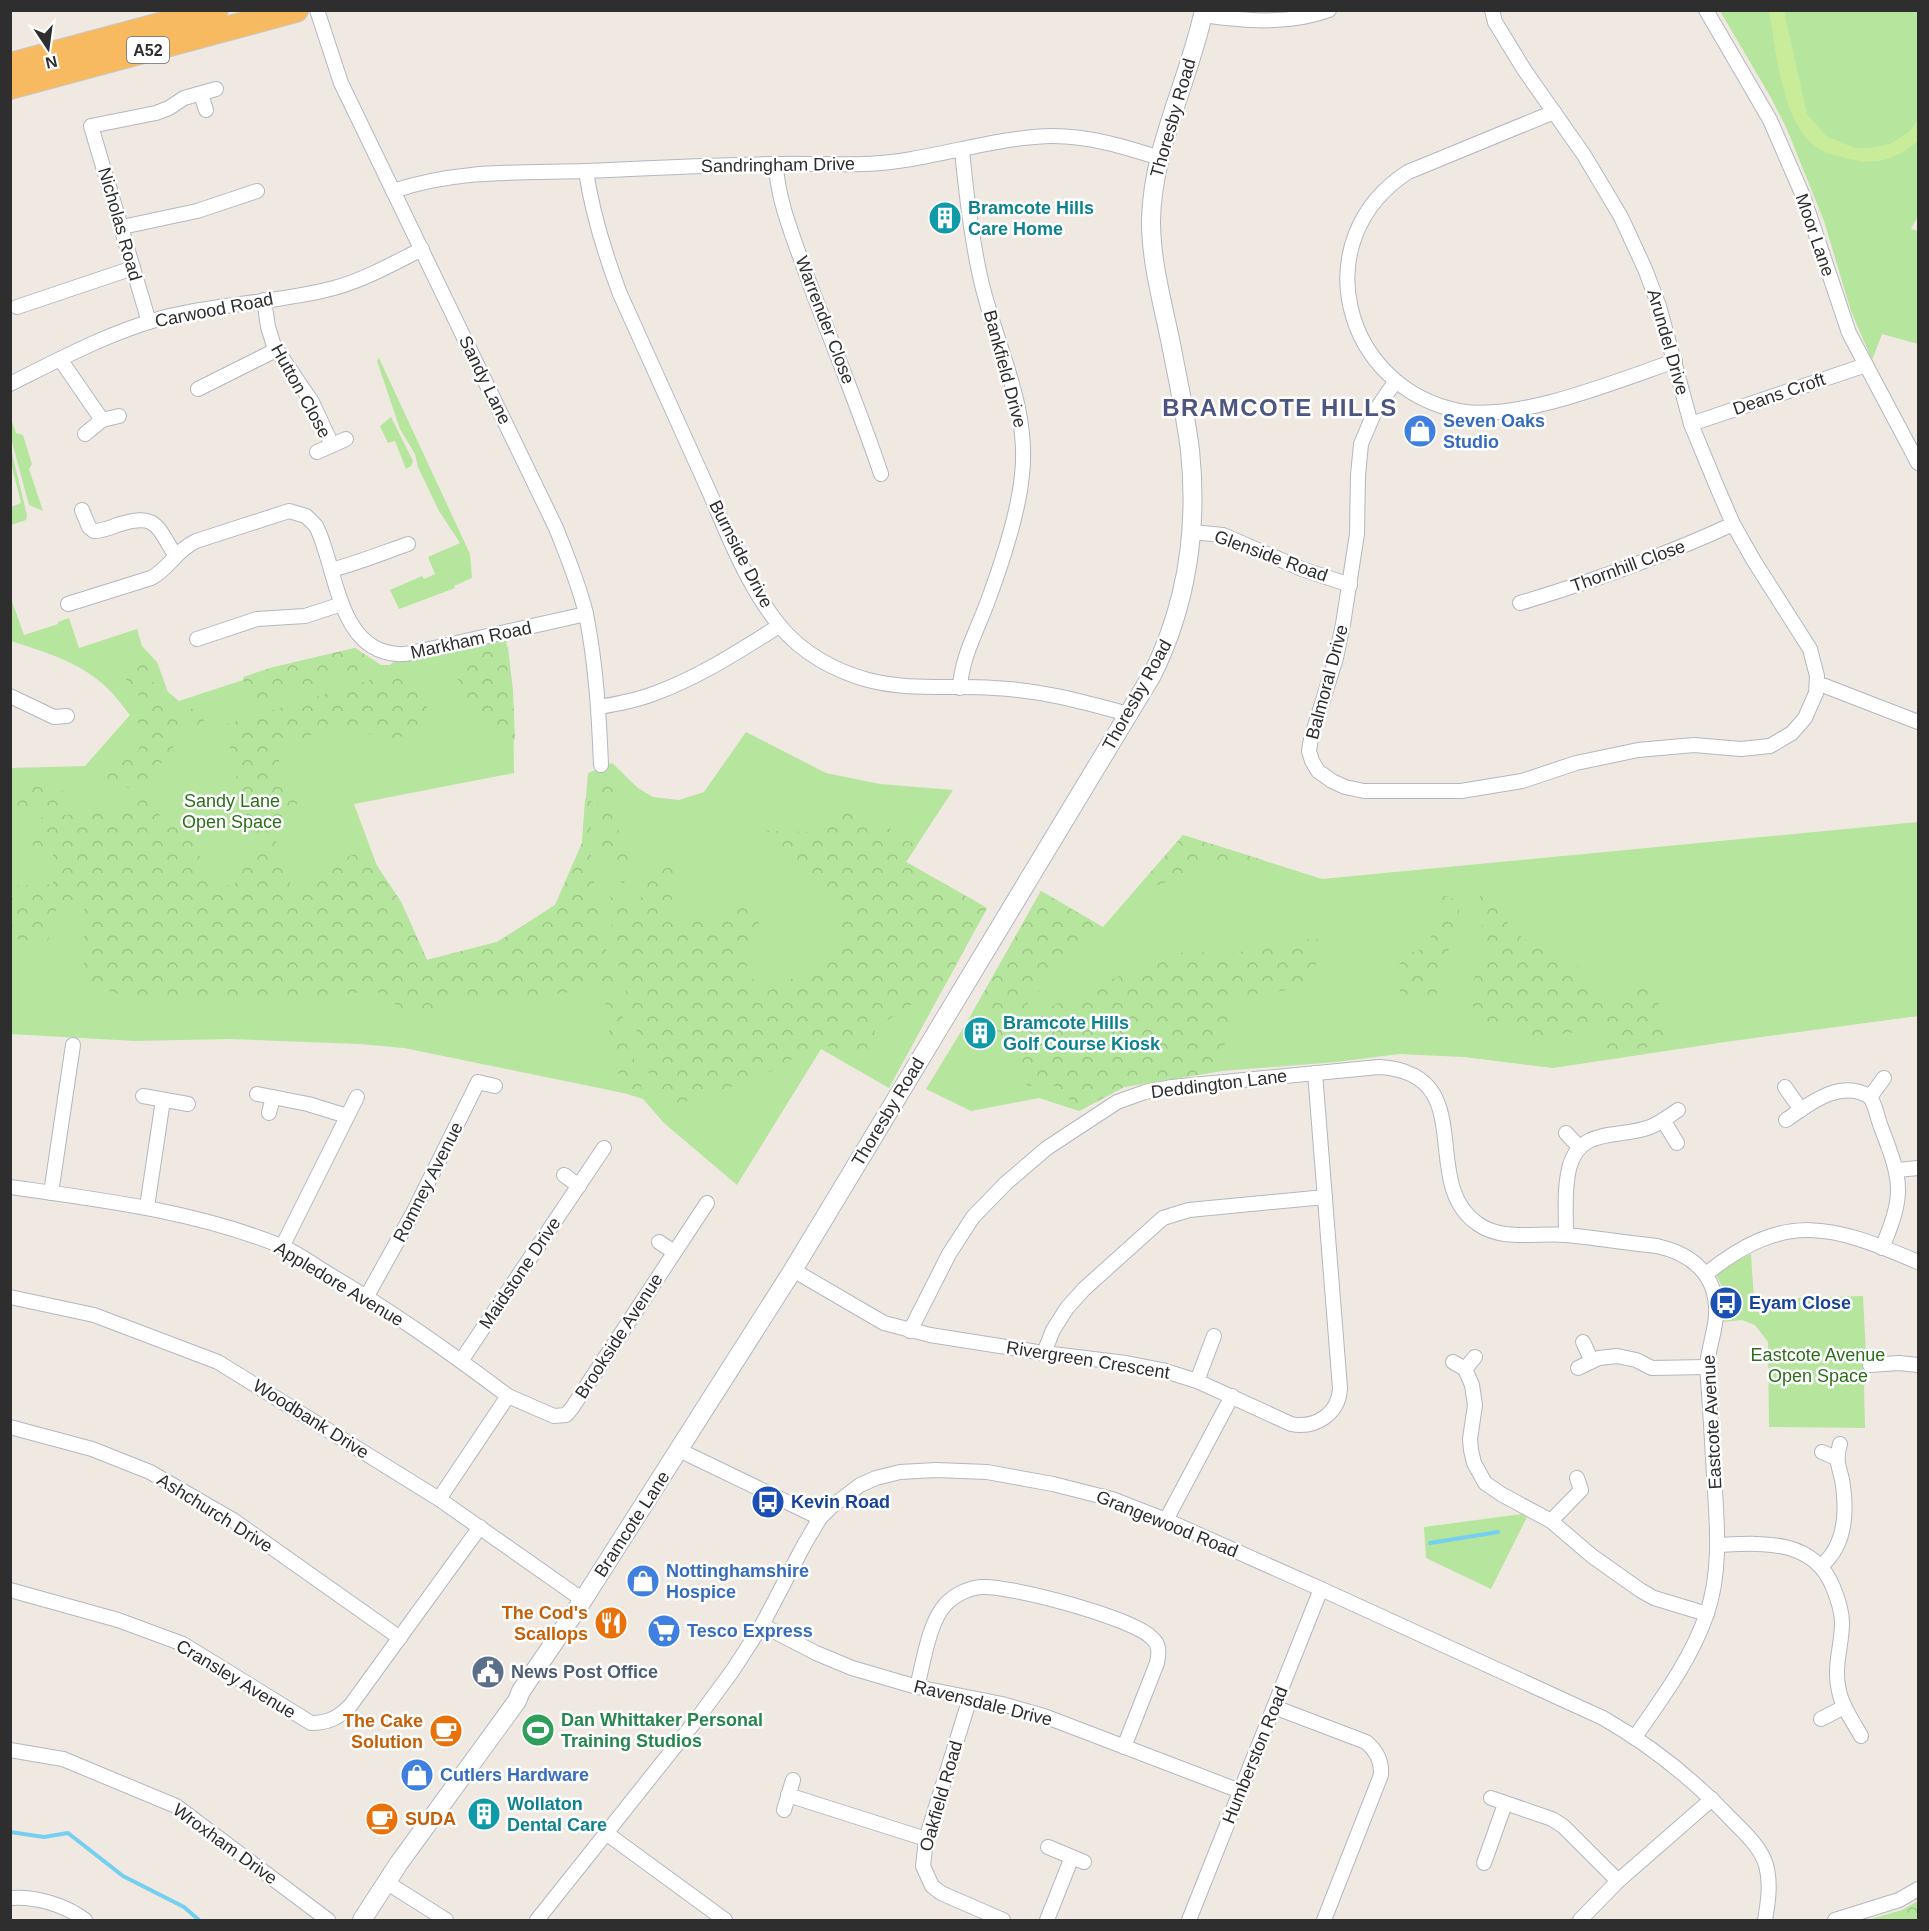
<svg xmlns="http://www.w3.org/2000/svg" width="1929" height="1931" font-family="Helvetica,sans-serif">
<defs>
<pattern id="forest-crowns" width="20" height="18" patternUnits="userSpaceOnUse" patternTransform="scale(1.5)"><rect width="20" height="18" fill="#b6e59e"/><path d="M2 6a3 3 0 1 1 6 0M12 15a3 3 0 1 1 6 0" fill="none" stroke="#9dc588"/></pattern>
</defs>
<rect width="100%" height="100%" fill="#efe9e1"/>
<g fill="#b6e59e">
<path d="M1720,11H1918V216L1911,229L1918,231V344L1882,334L1872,360L1851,311L1824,221L1786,127L1770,96Z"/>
<path d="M379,358L470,554L472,578L454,586L455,588L399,609L390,590L422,576L424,579L435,574L428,557L460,543L439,511L418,467L415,454L400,429L377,361Z"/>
<path d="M10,416L16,433L23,435L32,464L29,469L43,511L29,505L11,438Z"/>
<path d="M391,417L413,461L411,466L406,469L395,441L388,443L380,426Z"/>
<path d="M11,449L27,515L26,520L11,525V507L21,503L11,463Z"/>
<path d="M10,596L24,635L58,624V622L69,618L79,648L137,629L142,646L157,662L168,692L179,701L243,680L244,677L270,668L355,648L381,665H390L395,660L506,640L513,692L514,773L354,804L377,866L401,902L427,960L497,942L555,905L582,843L588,773L612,763L638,788L653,797L679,800L704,792L746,732L826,773L880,784L953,790L906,862L987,908L889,1088L821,1049L737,1185L664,1123L643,1099L628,1094L404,1048L360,1044L230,1039L135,1041L11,1034V768L85,766L130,715C122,705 114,694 105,686C78,661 44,652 11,641Z"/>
<path d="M1918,822V1016L1725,1042L1553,1068L1464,1057L1399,1054L1336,1062L1221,1071L1124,1087L1079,1111L1039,1098L971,1111L926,1089L971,1015L1041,891L1103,927L1183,835L1322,879Z"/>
<path d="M1751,1254L1754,1300L1863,1296L1867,1374L1864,1388L1865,1428L1769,1427L1768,1342L1755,1325L1742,1320L1723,1322L1726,1309L1729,1308L1727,1298L1717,1276L1723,1267Z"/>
<path d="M1522,1514L1527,1517L1491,1589L1426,1558L1424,1527Z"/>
</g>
<g fill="url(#forest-crowns)">
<path d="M508,647L513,692L515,740L484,727L447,660Z"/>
<path d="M355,648L379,664L254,702L243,680L244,677L270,668Z"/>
<path d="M142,661L147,666L160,699L178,713L200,706L204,721L183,734L148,780L135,788L109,786L100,775L138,752L144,732L135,718L148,706L129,685L117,662Z"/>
<path d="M400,674H416L427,707L415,734L390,739L336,725L278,748L281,776L298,800L292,818L271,819L273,832L294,895L326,866L355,854L377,866L401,902L427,960L497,942L555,906L582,843L585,799L591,800V860L599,917L610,968L643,1093L633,1096L628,1094L614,1064L603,986C554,996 503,1002 453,999L438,1015L410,1014L374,990L337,996L233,999L187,996L129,999L84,980V907L57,908L47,944L11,938V886L53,884V848L31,845L32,819L106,810L138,800L148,791L166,829L181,822L211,877L224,887L238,882L233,866L250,858L258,847L235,780L239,769L221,726L380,677Z"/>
<path d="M602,774L606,775L618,788L611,825L627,837L628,862L631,876L623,884C592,847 593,820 602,774Z"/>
<path d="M25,786H47L73,795L74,803L11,811V796Z"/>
<path d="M836,808L860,815L871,829L879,831L888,827L905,840L917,845L906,862L987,908L945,985L904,1009L876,1028L865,1061L825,1045L806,1050L777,1069L710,1095L684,1102L665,1104L654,1092L619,968L607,896L629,902L645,896L650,874L666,862H674L672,908L675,928L689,925L697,912L723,916L734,906L760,903L758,936L744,974L771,990L825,960L842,938L840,909L815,877L794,861L770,851L764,840L767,831L818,832L827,816Z"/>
<path d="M1183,835L1263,860L1251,867L1221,862L1131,895Z"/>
<path d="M1434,890L1461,903L1435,1001L1402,1000L1396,973L1404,955L1426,948L1439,917Z"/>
<path d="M1041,891L1099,925L1004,1030L998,1050L986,1051L987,1035L976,1028L971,1015Z"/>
<path d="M1480,894L1504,904L1509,929L1553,957L1576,956L1581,985L1600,997L1625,1002L1636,988L1654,983L1667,1044L1596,1056L1612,1027L1534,1038L1477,1018L1468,991L1484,958Z"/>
<path d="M1296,939H1320L1313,987L1231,997L1221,1071L1124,1087L1079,1111L1058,1086H1027L1018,1055L1030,1022L1056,1004L1126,973L1178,955L1196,945L1204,953L1214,958Z"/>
<path d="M1918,1901V1920H1867L1902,1910Z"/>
</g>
<path fill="#c9ec9a" d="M1769,11H1784L1807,114L1826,136L1855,148H1868L1890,144L1909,132L1918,120V141C1898,158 1876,166 1850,159C1840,156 1828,155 1819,149C1781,125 1777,52 1769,11Z"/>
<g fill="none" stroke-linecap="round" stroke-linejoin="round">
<g stroke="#75cff0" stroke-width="4">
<path d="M1430,1543L1498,1532"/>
<path d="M10,1832L44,1837L68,1833L123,1876L184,1907L199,1920"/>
</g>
<g stroke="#b4b7c1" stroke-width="16">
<g id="minor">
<path d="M317,10L341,83L556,528C567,556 579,584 586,614C596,664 599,715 601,765"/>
<path d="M1706,10L1770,120L1803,196L1849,333L1918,463"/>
<path d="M1203,15C1246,21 1288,25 1329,10"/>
<path d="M201,94L206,110"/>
<path d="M1554,112L1408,172C1304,239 1342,388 1460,411C1518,422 1619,380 1675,361"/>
<path d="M776,164C777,201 796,244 808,279C832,344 859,408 881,474"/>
<path d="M586,171C592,213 605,254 620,294C649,359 678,424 708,489C728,535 747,586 780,626C802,653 835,671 868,680C910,691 952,685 994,688C1041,690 1084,702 1128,714"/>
<path d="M393,191C459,169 519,173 587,171C649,168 711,165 773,164C804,163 834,165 864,164C928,162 990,137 1053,136C1090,136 1125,147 1160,158"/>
<path d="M122,227L197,211L257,191"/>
<path d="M264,300L268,327L274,346L312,402L332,445"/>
<path d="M17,307L133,268"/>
<path d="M149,322L91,126L156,113L169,108L184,98L216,89"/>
<path d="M60,359L102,420"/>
<path d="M1395,382L1375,411L1361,444L1358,475L1357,534L1343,624L1336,658L1311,739L1309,751L1312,761L1318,771L1332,781L1345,787L1364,791H1461L1522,781L1576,763L1638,750L1694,745L1741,749L1770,746L1792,733L1805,718L1816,693L1817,676L1810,649L1754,561L1733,524L1717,487L1691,424L1659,306L1645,269L1621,217L1584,155L1525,71L1495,22L1492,10"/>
<path d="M10,384C60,359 108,333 162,318C218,303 278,303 334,288C364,280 394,263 422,249"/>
<path d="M198,389L276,350"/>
<path d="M1691,424L1866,365"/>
<path d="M85,434L102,420L119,416"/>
<path d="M317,452L346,439"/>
<path d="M82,510L89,527L94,531C102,531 110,528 117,525C156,513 156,524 175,555"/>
<path d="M1191,532L1223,535L1302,569L1350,585"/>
<path d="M331,570C358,563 382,553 408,544"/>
<path d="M1520,603C1593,581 1664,556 1733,524"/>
<path d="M68,604L151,578C169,569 175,551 196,541L289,511L306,516L316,526C337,567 337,651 398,654C405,655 414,652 421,651L586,614"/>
<path d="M197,639L257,619L305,616L342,604"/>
<path d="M1817,685L1825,686L1918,722"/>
<path d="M960,688C961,660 976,632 986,606C1001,566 1018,517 1022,475C1030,405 994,342 980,276C971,235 966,192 962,150"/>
<path d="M10,696L54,717L67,716"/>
<path d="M599,707C617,704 635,701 653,694C698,678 739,651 779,626"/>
<path d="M1785,1087L1801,1110"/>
<path d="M257,1094L308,1104L347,1116"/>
<path d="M143,1096L188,1104"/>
<path d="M1870,1097L1884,1078"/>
<path d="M269,1113L273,1097"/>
<path d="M1663,1120L1677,1143"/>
<path d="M1786,1120C1809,1104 1841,1078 1870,1097C1876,1106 1877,1117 1881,1127C1902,1182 1905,1193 1882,1248"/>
<path d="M1566,1133L1579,1147"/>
<path d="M1897,1170L1918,1168"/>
<path d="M564,1175L579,1186"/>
<path d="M10,1187C102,1200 195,1211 281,1246C298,1253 315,1266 332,1276C393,1312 451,1353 508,1396"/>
<path d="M51,1193L73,1045"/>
<path d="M147,1207L163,1100"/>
<path d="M1566,1235C1566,1213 1564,1190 1569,1169C1579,1126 1619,1139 1650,1127C1660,1123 1669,1116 1678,1110"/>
<path d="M659,1242L674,1252"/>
<path d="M282,1247L357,1097"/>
<path d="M793,1270L884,1323L930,1335L1044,1353L1126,1363L1162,1370L1197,1381L1291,1424C1315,1429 1339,1414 1340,1388L1315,1073"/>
<path d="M1706,1274C1785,1210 1832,1225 1918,1262"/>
<path d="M367,1296L413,1213L478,1082L495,1086"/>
<path d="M10,1297L94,1315L218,1362L439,1499L583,1600"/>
<path d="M910,1331L949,1254L973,1217L1006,1183L1047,1148L1117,1102L1145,1092L1172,1087L1379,1067C1482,1073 1417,1183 1478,1224C1504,1242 1537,1232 1567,1235C1597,1238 1627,1243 1657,1246C1693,1254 1718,1276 1716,1315C1715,1333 1708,1349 1707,1367C1710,1403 1712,1440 1714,1476C1717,1522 1722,1572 1706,1616C1690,1661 1662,1698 1635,1737"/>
<path d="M1583,1342L1592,1361"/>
<path d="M1044,1353L1053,1330L1067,1308L1084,1289L1163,1218L1189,1210L1325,1197"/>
<path d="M461,1361L604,1148"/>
<path d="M1453,1362L1465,1369L1472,1385L1475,1405L1470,1439L1471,1450L1474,1463L1485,1483L1501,1494L1551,1521L1592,1556L1640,1590L1654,1598L1707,1614"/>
<path d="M1870,1365L1899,1363L1918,1365"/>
<path d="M1578,1368L1599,1358L1617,1356L1636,1360L1652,1368L1707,1367"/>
<path d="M1465,1369L1475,1357"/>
<path d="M1197,1381L1214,1336"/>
<path d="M10,1427L92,1449L150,1472L233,1520L400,1638"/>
<path d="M679,1450L820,1518"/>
<path d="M1822,1452L1836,1458"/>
<path d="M439,1499L508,1396L554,1416L566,1415L572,1408L707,1203"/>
<path d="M1166,1520L1232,1396"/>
<path d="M1551,1521L1581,1490L1577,1478"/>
<path d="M1718,1545C1761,1543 1813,1538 1833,1587C1838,1599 1842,1610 1842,1623C1842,1646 1833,1667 1839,1691C1842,1707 1853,1721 1861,1736"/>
<path d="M1821,1566C1844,1547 1847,1515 1843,1486C1841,1468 1834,1464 1840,1444"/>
<path d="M10,1590L118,1620L183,1644L311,1723C328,1723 338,1718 350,1706L480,1527"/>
<path d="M762,1625L816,1653L852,1668L917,1687L1002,1704L1044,1716L1240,1791"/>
<path d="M917,1687C923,1664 929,1622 945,1605C954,1595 968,1588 981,1587C1010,1585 1133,1618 1152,1638C1160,1645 1159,1653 1157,1663L1124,1747"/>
<path d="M970,1698L926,1839L923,1866L932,1886L941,1893L1003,1920"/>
<path d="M1274,1707L1366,1742C1377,1751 1382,1761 1381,1775L1324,1920"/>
<path d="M1821,1719L1844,1707"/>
<path d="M10,1750L63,1759L176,1806L328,1920"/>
<path d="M788,1795L926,1839"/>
<path d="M1491,1798L1552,1819L1563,1826L1618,1881"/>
<path d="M784,1810L793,1780"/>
<path d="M606,1833L725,1920"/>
<path d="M1048,1847L1084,1862"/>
<path d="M1484,1863L1505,1804"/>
<path d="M386,1882L446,1920"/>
<path d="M10,1898C36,1896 65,1905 85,1920"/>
<path d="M537,1920L697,1719L733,1670L762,1625L804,1545L820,1518L831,1507L860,1485L876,1478L900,1472L936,1470L987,1472L1053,1484L1112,1499L1166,1520L1321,1589L1603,1718C1652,1746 1695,1781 1733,1821C1746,1834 1761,1848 1766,1865C1771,1883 1768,1903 1765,1920"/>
<path d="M1047,1920L1072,1857"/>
<path d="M1189,1920L1321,1589"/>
<path d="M1580,1920L1618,1881L1712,1799"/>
<path d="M1835,1920L1899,1900L1918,1889"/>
</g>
</g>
<g stroke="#b4b7c1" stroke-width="20">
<path id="tertiary" d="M362,1920L399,1863L517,1701L521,1691L583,1600L793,1270L1152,675C1187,605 1198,527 1190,450C1186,420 1180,389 1174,360C1166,314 1151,268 1151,221C1152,148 1189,81 1204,10"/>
</g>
<g stroke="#c9c9c9" stroke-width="26">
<g id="trunk">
<path d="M10,65L216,10"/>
<path d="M10,87L296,10"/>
</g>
</g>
<use href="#minor" stroke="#fff" stroke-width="14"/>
<use href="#tertiary" stroke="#fff" stroke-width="18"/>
<use href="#trunk" stroke="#f8ba60" stroke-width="24"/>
</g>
<defs>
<g id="building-disc" transform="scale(1.725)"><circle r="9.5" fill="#0f9aa8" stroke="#fff"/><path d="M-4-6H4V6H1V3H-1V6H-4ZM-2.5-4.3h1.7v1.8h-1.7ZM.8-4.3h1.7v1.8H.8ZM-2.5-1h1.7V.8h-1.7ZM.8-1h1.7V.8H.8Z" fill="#fff"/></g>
<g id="shop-disc" transform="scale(1.725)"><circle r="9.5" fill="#3f7fe0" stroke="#fff"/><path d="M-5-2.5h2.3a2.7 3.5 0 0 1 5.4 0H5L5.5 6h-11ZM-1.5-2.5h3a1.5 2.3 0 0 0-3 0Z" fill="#fff"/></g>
<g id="bus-disc" transform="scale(1.725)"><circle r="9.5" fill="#1a4fb4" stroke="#fff"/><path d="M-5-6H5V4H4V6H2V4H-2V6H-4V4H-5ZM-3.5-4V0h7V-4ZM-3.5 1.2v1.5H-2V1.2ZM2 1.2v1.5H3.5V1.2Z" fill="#fff"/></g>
<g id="restaurant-disc" transform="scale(1.725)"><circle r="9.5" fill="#e8710a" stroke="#fff"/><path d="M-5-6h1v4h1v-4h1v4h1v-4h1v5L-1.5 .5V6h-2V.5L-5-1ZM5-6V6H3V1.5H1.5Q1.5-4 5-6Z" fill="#fff"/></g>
<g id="supermarket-disc" transform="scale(1.725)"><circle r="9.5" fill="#3f7fe0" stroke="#fff"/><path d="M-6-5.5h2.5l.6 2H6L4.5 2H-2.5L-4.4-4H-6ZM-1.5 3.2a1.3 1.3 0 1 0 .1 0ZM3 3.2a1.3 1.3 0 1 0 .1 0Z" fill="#fff"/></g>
<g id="civic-disc" transform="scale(1.725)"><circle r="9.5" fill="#5c6f8a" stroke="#fff"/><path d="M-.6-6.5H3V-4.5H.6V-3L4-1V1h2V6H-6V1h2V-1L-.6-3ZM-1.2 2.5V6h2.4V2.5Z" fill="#fff"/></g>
<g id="stadium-disc" transform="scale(1.725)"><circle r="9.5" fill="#2e9e5b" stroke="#fff"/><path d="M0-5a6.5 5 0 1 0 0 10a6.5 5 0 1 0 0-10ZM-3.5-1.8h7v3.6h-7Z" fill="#fff"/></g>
<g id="cafe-disc" transform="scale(1.725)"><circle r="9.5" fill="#e8710a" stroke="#fff"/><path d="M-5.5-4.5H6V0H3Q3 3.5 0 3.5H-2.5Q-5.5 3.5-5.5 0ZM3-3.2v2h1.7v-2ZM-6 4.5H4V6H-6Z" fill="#fff"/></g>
</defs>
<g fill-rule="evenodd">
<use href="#building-disc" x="945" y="218"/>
<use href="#shop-disc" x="1420" y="431"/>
<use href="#building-disc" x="980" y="1033"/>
<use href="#bus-disc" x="1726" y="1303"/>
<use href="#bus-disc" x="768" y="1502"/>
<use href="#shop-disc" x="643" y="1581"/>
<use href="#restaurant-disc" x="611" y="1623"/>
<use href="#supermarket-disc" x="664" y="1631"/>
<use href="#civic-disc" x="488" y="1672"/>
<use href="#stadium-disc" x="538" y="1730"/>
<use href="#cafe-disc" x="446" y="1731"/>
<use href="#shop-disc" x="417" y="1775"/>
<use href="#building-disc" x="484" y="1814"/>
<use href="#cafe-disc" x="382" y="1819"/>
</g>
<g text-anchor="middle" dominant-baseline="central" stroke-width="5" stroke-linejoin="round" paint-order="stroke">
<rect fill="#fff" stroke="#6d6d6d" stroke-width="1.5" x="127" y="37" width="42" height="26" rx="4.5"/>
<g font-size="16" font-weight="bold" fill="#2e2e2e">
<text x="148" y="50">A52</text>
</g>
<g font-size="18" fill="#2e2e2e" stroke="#fff">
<text transform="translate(1173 118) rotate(-74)">Thoresby Road</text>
<text transform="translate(778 165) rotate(-1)">Sandringham Drive</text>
<text transform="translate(120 224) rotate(74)">Nicholas Road</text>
<text transform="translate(1815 235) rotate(71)">Moor Lane</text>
<text transform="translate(214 310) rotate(-11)">Carwood Road</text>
<text transform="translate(825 320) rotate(69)">Warrender Close</text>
<text transform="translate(1668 342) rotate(74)">Arundel Drive</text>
<text transform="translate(1005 369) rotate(75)">Bankfield Drive</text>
<text transform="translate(485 380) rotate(64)">Sandy Lane</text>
<text transform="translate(301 391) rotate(61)">Hutton Close</text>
<text transform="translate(1779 394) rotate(-19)">Deans Croft</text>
<text transform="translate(741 554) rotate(63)">Burnside Drive</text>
<text transform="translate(1271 556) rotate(20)">Glenside Road</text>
<text transform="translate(1628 566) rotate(-20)">Thornhill Close</text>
<text transform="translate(471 640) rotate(-12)">Markham Road</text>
<text transform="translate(1327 682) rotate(-75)">Balmoral Drive</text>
<text transform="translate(1137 695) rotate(-61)">Thoresby Road</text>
<text transform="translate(1219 1084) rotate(-7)">Deddington Lane</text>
<text transform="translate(888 1112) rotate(-59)">Thoresby Road</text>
<text transform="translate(428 1182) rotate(-63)">Romney Avenue</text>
<text transform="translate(520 1273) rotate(-56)">Maidstone Drive</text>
<text transform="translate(339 1284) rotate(31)">Appledore Avenue</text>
<text transform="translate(619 1336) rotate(-57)">Brookside Avenue</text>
<text transform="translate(1088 1360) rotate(9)">Rivergreen Crescent</text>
<text transform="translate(311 1419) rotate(32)">Woodbank Drive</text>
<text transform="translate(1712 1422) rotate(-93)">Eastcote Avenue</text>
<text transform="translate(215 1513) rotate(32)">Ashchurch Drive</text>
<text transform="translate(632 1524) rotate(-57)">Bramcote Lane</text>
<text transform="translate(1167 1524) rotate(22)">Grangewood Road</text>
<text transform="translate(236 1679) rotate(31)">Cransley Avenue</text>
<text transform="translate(983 1703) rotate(14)">Ravensdale Drive</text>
<text transform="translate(1255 1755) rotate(-68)">Humberston Road</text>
<text transform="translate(941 1796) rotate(-74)">Oakfield Road</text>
<text transform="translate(225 1844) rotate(36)">Wroxham Drive</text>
</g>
<g font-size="18" font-weight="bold" fill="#0d838f" stroke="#fff" text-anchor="start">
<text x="968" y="208">Bramcote Hills<tspan x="968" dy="21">Care Home</tspan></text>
<text x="1003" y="1023">Bramcote Hills<tspan x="1003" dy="21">Golf Course Kiosk</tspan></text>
<text x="507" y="1804">Wollaton<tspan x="507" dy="21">Dental Care</tspan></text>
</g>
<g font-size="18" font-weight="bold" fill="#366cbe" stroke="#fff" text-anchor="start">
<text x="1443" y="421">Seven Oaks<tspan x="1443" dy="21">Studio</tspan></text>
<text x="666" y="1571">Nottinghamshire<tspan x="666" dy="21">Hospice</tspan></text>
<text x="687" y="1631">Tesco Express</text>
<text x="440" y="1775">Cutlers Hardware</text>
</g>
<g font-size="18" fill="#2c6e1b" stroke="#fff">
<text x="232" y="801">Sandy Lane<tspan x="232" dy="21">Open Space</tspan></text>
<text x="1818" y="1355">Eastcote Avenue<tspan x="1818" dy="21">Open Space</tspan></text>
</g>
<g font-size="18" font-weight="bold" fill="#164399" stroke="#fff" text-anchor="start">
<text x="1749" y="1303">Eyam Close</text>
<text x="791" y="1502">Kevin Road</text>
</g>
<g font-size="18" font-weight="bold" fill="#c56008" stroke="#fff" text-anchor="end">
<text x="588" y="1613">The Cod's<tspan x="588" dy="21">Scallops</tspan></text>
<text x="423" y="1721">The Cake<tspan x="423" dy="21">Solution</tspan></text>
<text x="405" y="1819" text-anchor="start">SUDA</text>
</g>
<g font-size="18" font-weight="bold" fill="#4e5e75" stroke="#fff" text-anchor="start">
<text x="511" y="1672">News Post Office</text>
</g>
<g font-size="18" font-weight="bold" fill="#27864d" stroke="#fff" text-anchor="start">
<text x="561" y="1720">Dan Whittaker Personal<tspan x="561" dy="21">Training Studios</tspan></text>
</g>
<g font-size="24" font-weight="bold" letter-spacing="1.5" fill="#4d5680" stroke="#fff">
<text x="1280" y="407">BRAMCOTE HILLS</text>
</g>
</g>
<rect width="1929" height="1931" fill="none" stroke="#2e2e2e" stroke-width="24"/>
<g transform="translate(48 48) rotate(167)" stroke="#ffffff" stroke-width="4.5" paint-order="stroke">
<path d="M0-4.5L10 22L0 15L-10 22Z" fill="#2e2e2e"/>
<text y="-9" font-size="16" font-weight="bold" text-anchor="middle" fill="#2e2e2e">N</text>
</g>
</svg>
